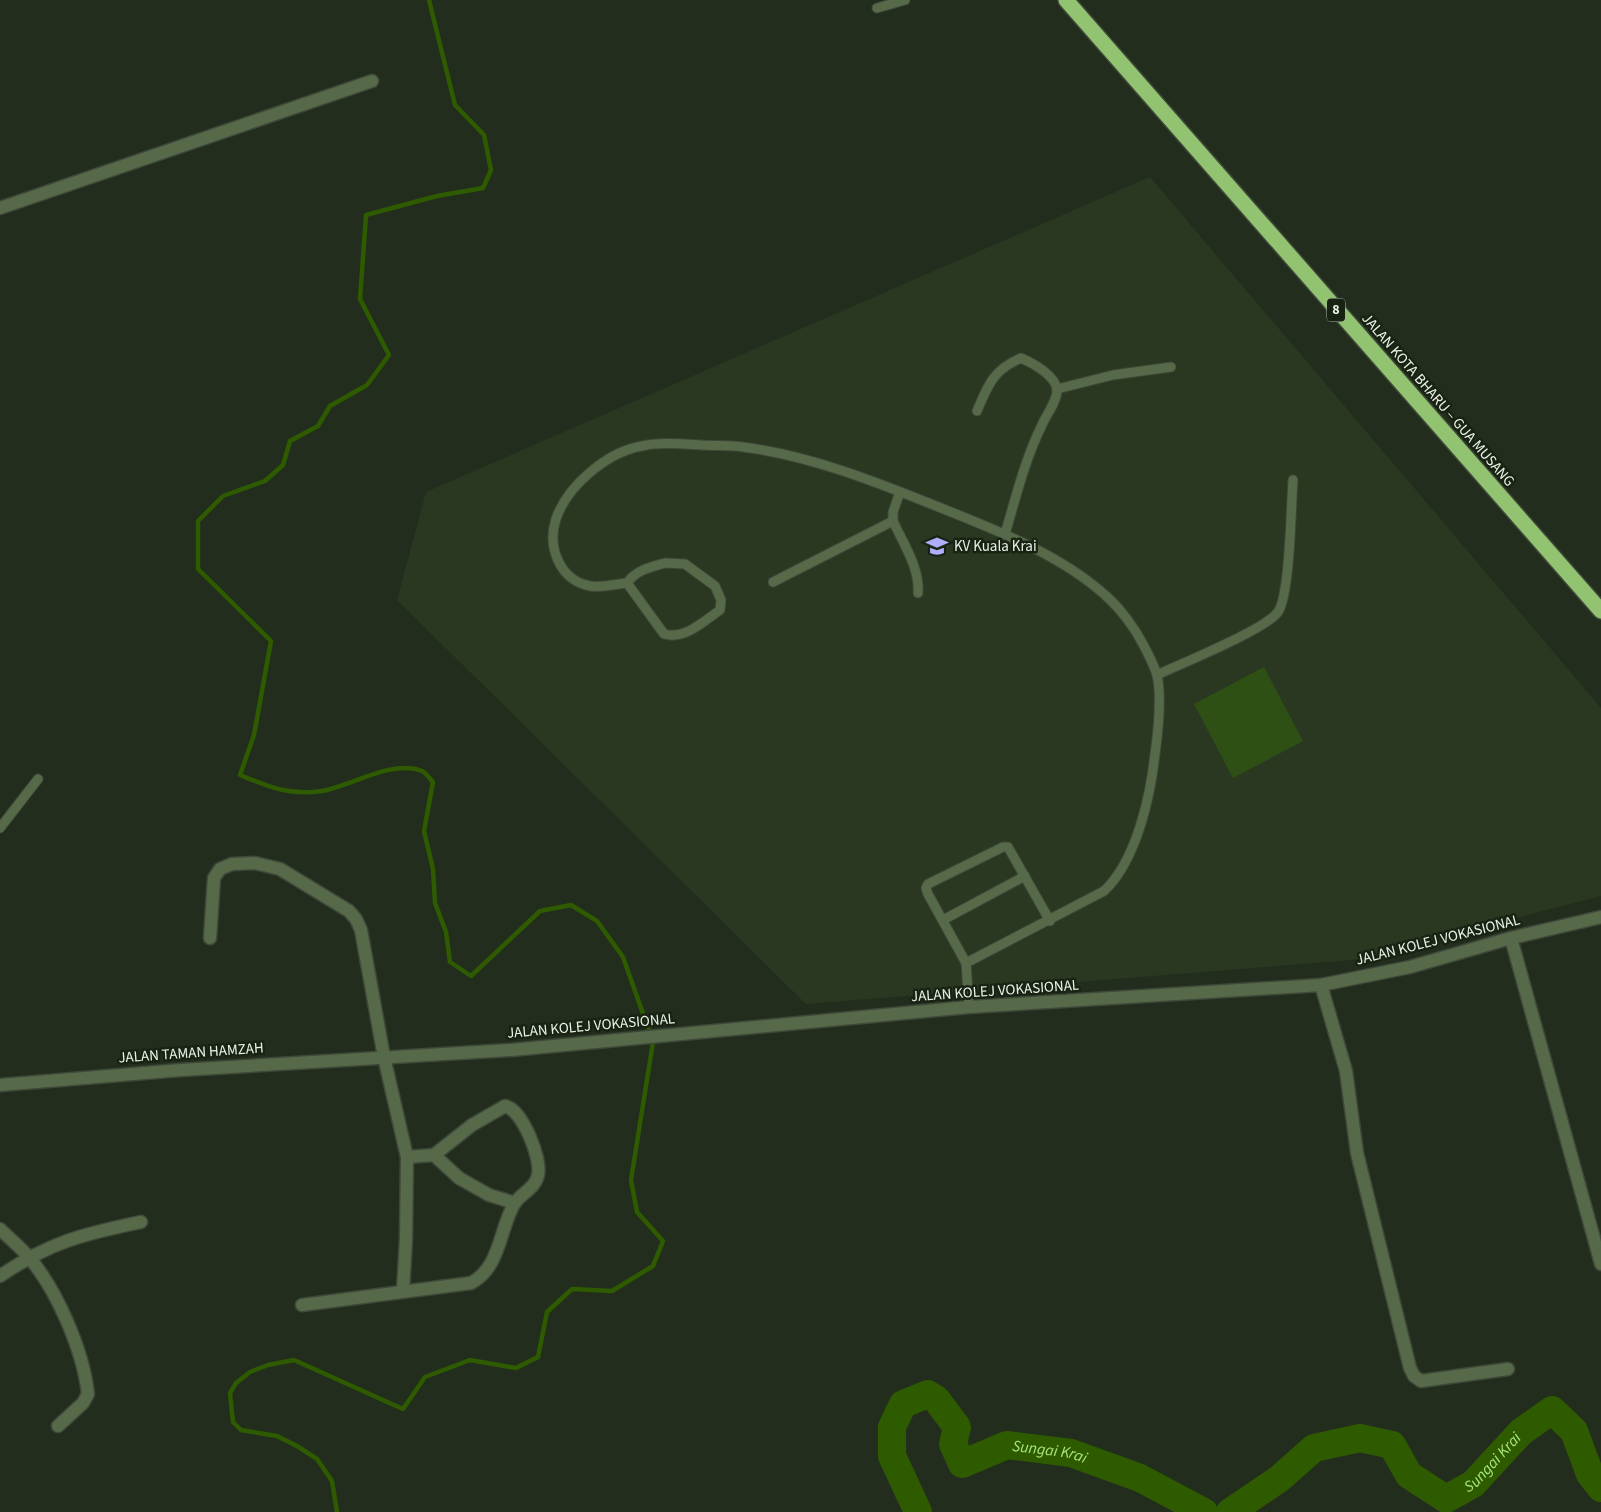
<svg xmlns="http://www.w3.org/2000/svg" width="1601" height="1512" font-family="'Source Sans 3',sans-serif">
<rect width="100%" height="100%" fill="#232d1d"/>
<path fill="#2a3821" d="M1150,177L1601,708V896L1352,960L806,1004L397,600L426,492Z"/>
<path fill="#2e5014" d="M1264,667L1303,741L1233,778L1194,704Z"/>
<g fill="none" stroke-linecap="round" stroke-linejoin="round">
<path stroke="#2e5b00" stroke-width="4.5" d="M337,1512L332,1481L317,1459L297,1446L277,1436L241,1430L233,1422L230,1393L236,1383L250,1372L268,1365L294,1360L403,1409L425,1377L470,1360L516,1368L538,1357L547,1312L572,1289L612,1291L653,1266L663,1241L637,1212L631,1180L653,1042L623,957L597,921L571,905L540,911L471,976L450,962L446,932L435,903L433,869L424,831L433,782C430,779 426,773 422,771C392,759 352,786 322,791C290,796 269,787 240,775L254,735L271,641L198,569V521L223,496L265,481L283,465L290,441L318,426L330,406L367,385L389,355L360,299L366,215L437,196L483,188L491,170L484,135L455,105L429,0"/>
<g stroke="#2e5b00" stroke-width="28">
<path id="s1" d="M918,1512L892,1456V1427L903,1404L928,1394L936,1399L957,1427L953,1444L962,1464L1007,1445L1071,1453L1140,1478L1204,1512"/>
<path id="s2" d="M1230,1512L1279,1479L1314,1448L1360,1438L1392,1445L1409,1475L1446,1499L1473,1484L1521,1432L1552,1410L1574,1431L1590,1474L1601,1488"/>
</g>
<g stroke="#3f4839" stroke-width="11">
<g id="lane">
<path d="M877,8L905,0"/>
<path d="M1057,389L1113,375L1171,367"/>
<path d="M977,411C988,385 993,370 1021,358C1033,363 1056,376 1057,390C1057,402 1046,415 1042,425C1025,459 1016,497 1005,534"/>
<path d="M900,492L893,512V521C903,543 920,568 918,593"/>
<path d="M665,563L685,564L715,586L721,600L720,610C704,621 685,640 664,634L627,583C636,570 651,567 665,563Z"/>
<path d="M773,582L893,521"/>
<path d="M627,583C616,584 601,588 590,586C559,580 547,546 556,519C567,486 607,452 642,446C661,442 681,444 701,445C715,446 729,445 743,447C813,456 881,484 946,510C999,531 1062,556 1105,595C1120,608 1135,628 1144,646C1148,654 1154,665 1157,675C1163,702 1156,748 1152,776C1146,813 1132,865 1104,891L966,963"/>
<path d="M1157,675C1180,664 1265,630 1278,612C1290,595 1291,506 1293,480"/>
<path d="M0,828L38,779"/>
<path d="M943,920L1025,876"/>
<path d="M969,1007L966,963L928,894L926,888L928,884L1003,847H1008L1050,921"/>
</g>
</g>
<g stroke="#3f4839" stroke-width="15">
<g id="street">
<path d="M0,208L372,81"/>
<path d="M210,938L214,878L220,869L232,864L255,863L280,869L349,911L356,919L361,930L384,1057L407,1157L406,1239L403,1291"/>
<path d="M1511,938L1601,1264"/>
<path d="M1321,985L1346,1071L1357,1153L1410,1368L1414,1376L1421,1381L1508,1369"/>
<path d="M0,1085L181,1070L511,1050L969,1007L1321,985L1410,967L1511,938L1601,917"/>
<path d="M407,1157L434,1155L459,1178L489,1195L515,1203"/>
<path d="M0,1229C9,1238 19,1246 28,1256C57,1290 83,1350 88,1394L83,1403L58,1426"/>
<path d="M0,1276C50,1242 83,1234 141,1222"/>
<path d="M302,1305L471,1283C500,1268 499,1231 514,1204C521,1193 535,1189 538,1175C542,1159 522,1109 505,1106L472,1125L434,1155"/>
</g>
</g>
<g stroke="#3f4839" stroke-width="18">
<path id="highway" d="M1066,0L1601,611"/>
</g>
<use href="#lane" stroke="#566a4a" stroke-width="9"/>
<use href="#street" stroke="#566a4a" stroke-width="12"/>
<use href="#highway" stroke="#91c371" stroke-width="15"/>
</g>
<defs>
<g id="university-bare" transform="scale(1.725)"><path d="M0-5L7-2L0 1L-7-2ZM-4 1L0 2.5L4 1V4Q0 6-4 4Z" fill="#afaefa" stroke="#192313" stroke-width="2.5" paint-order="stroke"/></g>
</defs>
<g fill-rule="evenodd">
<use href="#university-bare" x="937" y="546"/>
</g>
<g text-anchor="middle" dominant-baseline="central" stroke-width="5" stroke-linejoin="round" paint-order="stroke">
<rect fill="#192313" stroke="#abb3a7" stroke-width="1" x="1327" y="298.5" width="18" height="23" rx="4"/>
<g font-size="14" font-weight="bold" fill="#eaf1e6">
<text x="1336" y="310">8</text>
</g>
<g font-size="15" fill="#eaf1e6" stroke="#192313">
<text transform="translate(1438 400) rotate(49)">JALAN KOTA BHARU – GUA MUSANG</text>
<text transform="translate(1438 940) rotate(-14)">JALAN KOLEJ VOKASIONAL</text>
<text transform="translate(995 991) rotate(-4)">JALAN KOLEJ VOKASIONAL</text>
<text transform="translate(591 1026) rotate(-5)">JALAN KOLEJ VOKASIONAL</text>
<text transform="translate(191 1053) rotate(-4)">JALAN TAMAN HAMZAH</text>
</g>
<g font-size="15" fill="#eaf1e6" stroke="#192313" text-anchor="start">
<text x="954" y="546">KV Kuala Krai</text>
</g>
<g font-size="16" font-style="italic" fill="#a5e57b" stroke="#192313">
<text stroke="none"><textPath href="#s1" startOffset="319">Sungai Krai</textPath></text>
<text stroke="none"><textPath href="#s2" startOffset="324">Sungai Krai</textPath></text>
</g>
</g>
</svg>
